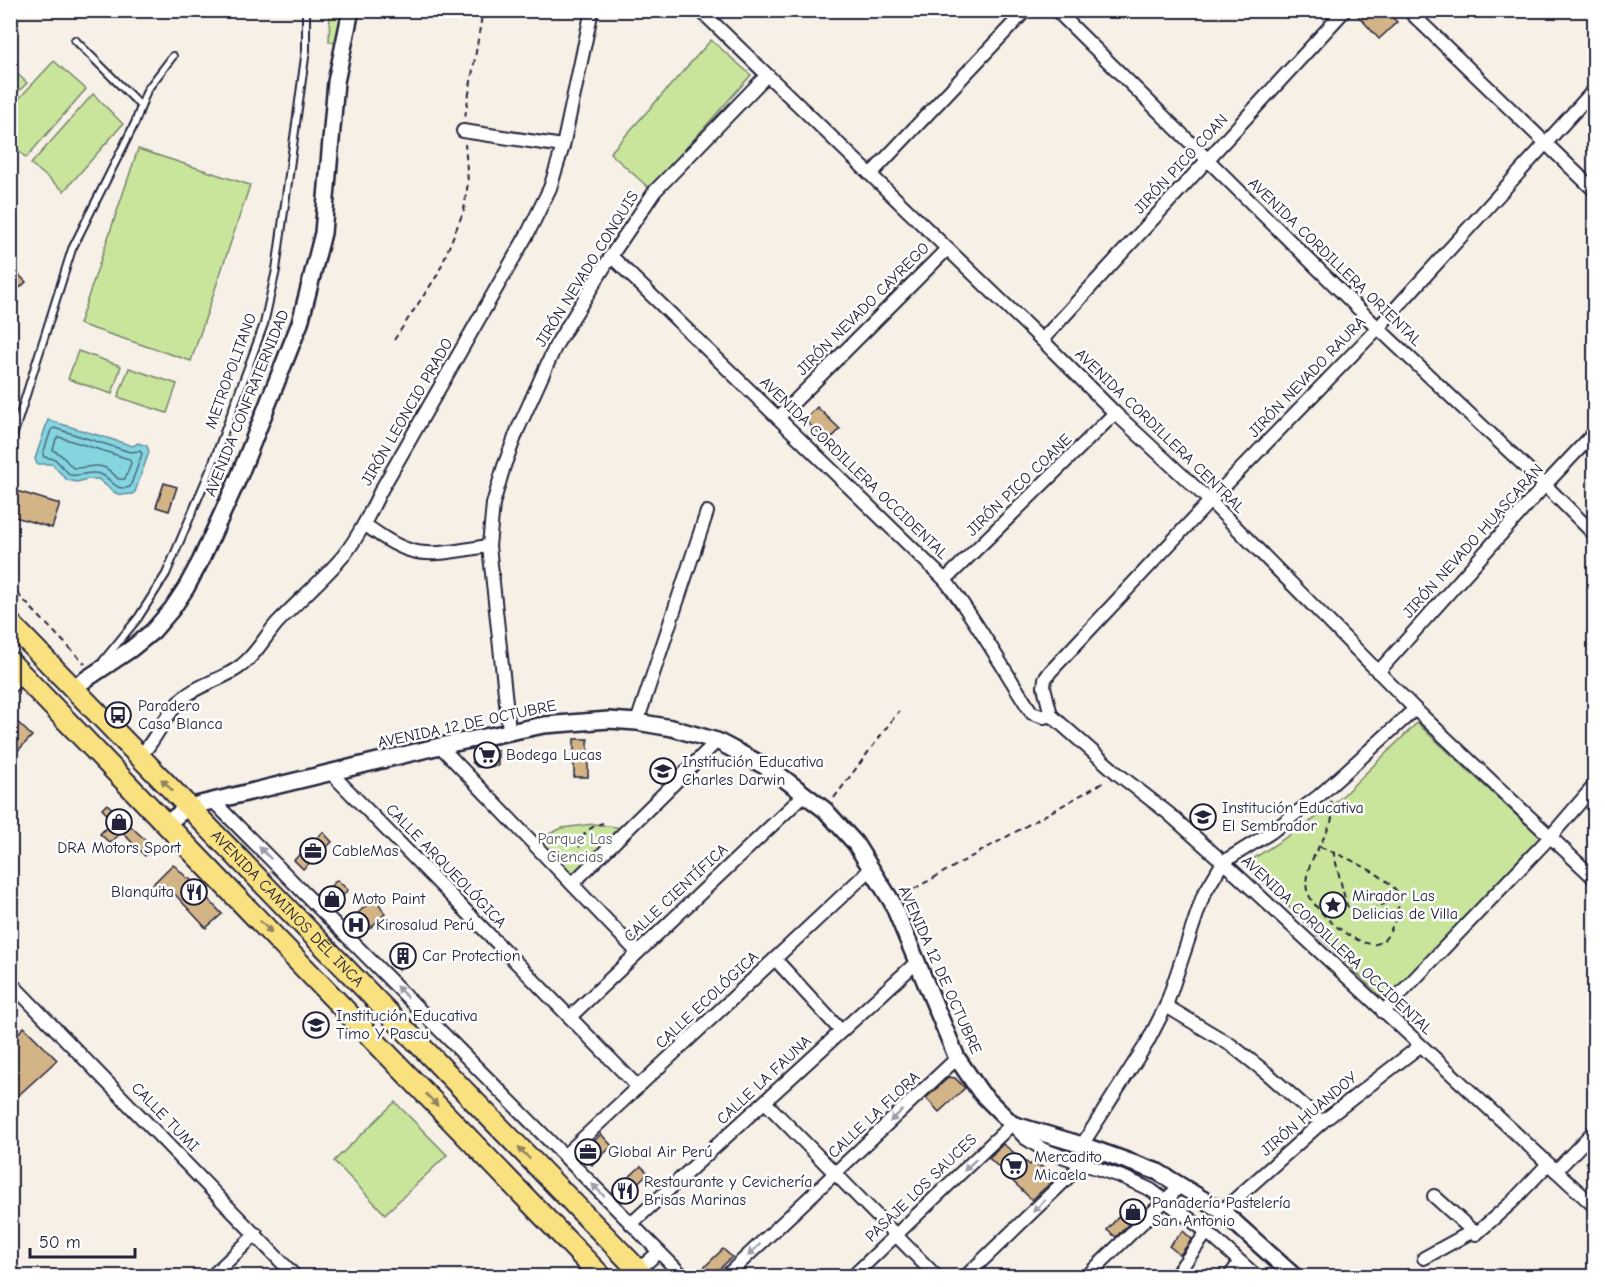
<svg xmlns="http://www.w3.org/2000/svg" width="1605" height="1287" font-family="'Comic Neue',sans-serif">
<rect width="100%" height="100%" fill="#f6f0e7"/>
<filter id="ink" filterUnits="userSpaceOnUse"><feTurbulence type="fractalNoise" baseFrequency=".0167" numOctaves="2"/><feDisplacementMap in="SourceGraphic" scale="12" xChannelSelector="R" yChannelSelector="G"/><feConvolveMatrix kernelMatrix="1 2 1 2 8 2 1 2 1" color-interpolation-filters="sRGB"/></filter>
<g filter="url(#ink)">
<g fill="#c9e59c" stroke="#76846c" stroke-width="1.5">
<path d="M330,11H346L339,43L329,42Z"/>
<path d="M711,40L751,75L650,189L610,153Z"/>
<path d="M54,61L86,89L26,158L11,143V107Z"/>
<path d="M11,68L27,83L11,99Z"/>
<path d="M93,94L123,124L64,191L31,164Z"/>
<path d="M138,149L250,185L191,361L79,324Z"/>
<path d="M78,351L121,366L112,394L68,379Z"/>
<path d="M129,368L177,384L167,413L118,397Z"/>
<path d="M1417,723L1542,839L1386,1002L1245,864L1328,810Z"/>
<path d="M594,824L623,828L575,876L568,873L538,839L562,828Z"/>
<path d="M395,1102L447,1155L385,1214L334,1161Z"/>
</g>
<path fill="#85d5e0" stroke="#5d8d9e" stroke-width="1.5" d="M48,420L133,446L138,443L147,446L149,452L135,492L132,494L120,495L114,492L98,479H88L77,482L67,480L52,464H37L35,459Z"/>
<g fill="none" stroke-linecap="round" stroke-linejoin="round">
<g stroke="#4a6a7d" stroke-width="1.5">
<path d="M54,428L130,452L140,451L142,454L130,487C114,492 112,478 100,474C90,470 81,477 70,475L55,459L44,457L43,454L51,430Z"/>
<path d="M59,437L129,459L131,463L125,479H118C101,459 95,468 73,468L61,455L53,450L56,439Z"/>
</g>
</g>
<g fill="#d3b487" stroke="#22223b" stroke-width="1.5">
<path d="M1353,10H1385L1397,22L1379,39Z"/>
<path d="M10,266L26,282L10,297Z"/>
<path d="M817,407L840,429L828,442L805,420Z"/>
<path d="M164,483L177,487L169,511L156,507Z"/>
<path d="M10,489L60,504L52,528L12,516Z"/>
<path d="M10,715L32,736L10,759Z"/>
<rect x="574" y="739" width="14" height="38"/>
<path d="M498,750V766L477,767L472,762L473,754Z"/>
<path d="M107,804L153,847L145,856L122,832L110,843L100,834L113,821L102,809Z"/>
<path d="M323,832L332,842L303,869L294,860Z"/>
<path d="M173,864L188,879L189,878L222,914L206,928L170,889L163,896L152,885Z"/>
<path d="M337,880L348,890L333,906L322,895Z"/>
<path d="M375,897L385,914L369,929L356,915Z"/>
<path d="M403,947L412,957L399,970L389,960Z"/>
<path d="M24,1027L57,1060L10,1103V1042Z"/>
<path d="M949,1077L955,1078L965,1088L939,1112L926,1098Z"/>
<path d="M601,1134L612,1146L592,1165L585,1158L586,1149Z"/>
<path d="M1003,1144L1030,1165L1033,1162L1058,1176L1032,1200L989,1158Z"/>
<path d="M641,1166L648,1173L620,1200L612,1193Z"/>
<path d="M1133,1200L1143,1209L1116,1237L1107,1230Z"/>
<path d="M1183,1231L1192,1239L1180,1255L1169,1246Z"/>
<path d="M723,1249L732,1257L712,1276H695Z"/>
</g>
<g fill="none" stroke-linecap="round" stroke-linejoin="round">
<g stroke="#22223b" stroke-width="10">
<g id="service">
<path d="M75,40L141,106"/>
<path d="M10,446L72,249L135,123L147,90L173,56"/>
<path d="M103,661L138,618L166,574L211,468L264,324L276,270L306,50V10"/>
</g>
</g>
<g stroke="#22223b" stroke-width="16">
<g id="minor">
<path d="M700,10L1042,340L1115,413L1210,501L1415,709L1594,878"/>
<path d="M1056,10L1378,328L1545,485L1594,534"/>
<path d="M1408,10L1594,190"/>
<path d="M1594,90L1378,328L1210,501L1050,672L1045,679L1044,687L1051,715L1118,774L1168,813L1223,862L1594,1206"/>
<path d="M463,131L563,146"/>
<path d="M871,174L1026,10"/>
<path d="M611,256L945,580C978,622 1003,669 1032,713L1044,717L1051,715"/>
<path d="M1042,340L1345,10"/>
<path d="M778,418L947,249"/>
<path d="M364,524C378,534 393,545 409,550C433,558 464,549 489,546"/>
<path d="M945,580L1115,413"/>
<path d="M1378,672L1545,485L1594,433"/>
<path d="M10,687L23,674"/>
<path d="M637,722L707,512"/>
<path d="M509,730L489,546L493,504L504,466L518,429L556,345L611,256L655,191L767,75"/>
<path d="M440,746L637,952"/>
<path d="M140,756C157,739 164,715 183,698C200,683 224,680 242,665C256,654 265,637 277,623C299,600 324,579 344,555C359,536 370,513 380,492L528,233L550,188L563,146L592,10"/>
<path d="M330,772L638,1087"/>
<path d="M213,801L683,1276"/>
<path d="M572,884L717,741"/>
<path d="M775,959L841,1031"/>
<path d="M10,982L295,1276"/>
<path d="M1166,1006L1231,1045L1268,1074L1322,1122"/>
<path d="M1383,1012L1551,836L1594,786"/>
<path d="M570,1017L805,794"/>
<path d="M765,1102L936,1276"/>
<path d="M1082,1145L1147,1043L1166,1006L1203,896L1223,862L1270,833L1320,795L1415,709"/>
<path d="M564,1156L872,868"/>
<path d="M1556,1171L1594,1131"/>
<path d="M1434,1196L1476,1234L1512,1202L1548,1164"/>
<path d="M1222,1211L1322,1122L1420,1046"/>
<path d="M631,1224L918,961"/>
<path d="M1424,1258L1473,1231"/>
<path d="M638,1270L659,1252"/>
<path d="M212,1276L256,1234"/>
<path d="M726,1276L957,1058"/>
<path d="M853,1276L1012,1124L1025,1138L1044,1150L1125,1178L1151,1190L1207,1232L1256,1276"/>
<path d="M966,1276L1081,1165"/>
<path d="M1087,1276L1181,1185"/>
<path d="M1175,1276L1207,1232"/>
<path d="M1230,1276L1240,1262"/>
</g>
</g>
<g stroke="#22223b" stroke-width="20">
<g id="tertiary">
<path d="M73,688L131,649L153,631L172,609L186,588L200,562L238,479L300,323L323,233L336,82L351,10"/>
<path d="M166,824L188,807L440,746L544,725L609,720L637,722L672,728L717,741L774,771L825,810L855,843L892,902L957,1058L981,1093L1012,1124L1082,1145L1158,1172L1222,1211L1294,1276"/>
</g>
</g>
<g stroke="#22223b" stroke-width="24">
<g id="primary">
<path id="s1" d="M10,623L644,1276"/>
<path d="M10,662L601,1276"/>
</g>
</g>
<g stroke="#22223b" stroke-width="2" stroke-dasharray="6 4.5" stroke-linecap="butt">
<path d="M465,117L483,10"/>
<path d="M394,340L438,274L464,210L468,182L465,144"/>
<path d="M10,586L85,664"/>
<path d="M834,798L899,711"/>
<path d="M1320,847C1337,853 1396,878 1399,897C1400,905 1396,917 1393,924C1390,932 1386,942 1376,944C1355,947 1312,910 1307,890C1302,867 1324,842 1331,822C1333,816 1332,810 1333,804L1330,801"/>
<path d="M1333,851L1346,903L1350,911C1364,916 1385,903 1398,897"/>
<path d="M580,858C577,839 585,828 603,823"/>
<path d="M905,894L1106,781"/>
</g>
<use href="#service" stroke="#fff" stroke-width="6"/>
<use href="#minor" stroke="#fff" stroke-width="12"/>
<use href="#tertiary" stroke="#fff" stroke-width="15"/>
<use href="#primary" stroke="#fae180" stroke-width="20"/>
</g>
<defs><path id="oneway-solid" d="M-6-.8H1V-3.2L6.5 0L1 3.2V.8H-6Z" transform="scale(1.5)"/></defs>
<g fill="#8e825e">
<use href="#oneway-solid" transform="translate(167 785) rotate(-134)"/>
<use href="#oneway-solid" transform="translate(266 927) rotate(46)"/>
<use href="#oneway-solid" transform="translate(432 1100) rotate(46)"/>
<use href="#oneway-solid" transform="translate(524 1153) rotate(-134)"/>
</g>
<g fill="#9c9ca7">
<use href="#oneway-solid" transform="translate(265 853) rotate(-135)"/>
<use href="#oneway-solid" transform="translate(402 992) rotate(-135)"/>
<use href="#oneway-solid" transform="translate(896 1116) rotate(137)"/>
<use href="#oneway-solid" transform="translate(970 1165) rotate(136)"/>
<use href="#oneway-solid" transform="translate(598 1190) rotate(-135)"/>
<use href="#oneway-solid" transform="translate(1039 1206) rotate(136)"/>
<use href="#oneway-solid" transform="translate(754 1250) rotate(136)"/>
</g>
</g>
<defs>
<g id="bus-ring" transform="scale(1.35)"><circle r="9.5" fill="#fff" stroke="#22223b" stroke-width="1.5"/><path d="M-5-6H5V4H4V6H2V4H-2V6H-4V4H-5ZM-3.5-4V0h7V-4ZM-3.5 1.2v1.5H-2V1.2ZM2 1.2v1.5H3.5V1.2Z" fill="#22223b"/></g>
<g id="supermarket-ring" transform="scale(1.35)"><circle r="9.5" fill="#fff" stroke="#22223b" stroke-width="1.5"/><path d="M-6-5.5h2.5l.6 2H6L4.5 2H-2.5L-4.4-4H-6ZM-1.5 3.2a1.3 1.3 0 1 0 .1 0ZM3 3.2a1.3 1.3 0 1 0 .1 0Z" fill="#22223b"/></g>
<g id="school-ring" transform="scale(1.35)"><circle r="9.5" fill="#fff" stroke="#22223b" stroke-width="1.5"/><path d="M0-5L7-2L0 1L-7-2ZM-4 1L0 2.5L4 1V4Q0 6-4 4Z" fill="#22223b"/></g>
<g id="shop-ring" transform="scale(1.35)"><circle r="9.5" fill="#fff" stroke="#22223b" stroke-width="1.5"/><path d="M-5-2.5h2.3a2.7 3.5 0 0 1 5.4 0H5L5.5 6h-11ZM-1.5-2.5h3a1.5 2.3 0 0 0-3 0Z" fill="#22223b"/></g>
<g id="office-ring" transform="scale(1.35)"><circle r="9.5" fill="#fff" stroke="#22223b" stroke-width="1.5"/><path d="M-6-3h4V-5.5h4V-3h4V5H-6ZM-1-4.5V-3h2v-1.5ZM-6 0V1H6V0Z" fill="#22223b"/></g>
<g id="restaurant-ring" transform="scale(1.35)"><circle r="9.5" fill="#fff" stroke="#22223b" stroke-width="1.5"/><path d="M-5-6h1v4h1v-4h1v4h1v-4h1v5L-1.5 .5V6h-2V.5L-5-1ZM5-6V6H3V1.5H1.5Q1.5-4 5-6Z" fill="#22223b"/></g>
<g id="sight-ring" transform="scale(1.35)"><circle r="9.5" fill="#fff" stroke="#22223b" stroke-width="1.5"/><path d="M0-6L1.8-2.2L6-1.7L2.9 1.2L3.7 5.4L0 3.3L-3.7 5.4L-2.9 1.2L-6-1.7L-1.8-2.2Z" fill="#22223b"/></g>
<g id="hospital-ring" transform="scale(1.35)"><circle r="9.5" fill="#fff" stroke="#22223b" stroke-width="1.5"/><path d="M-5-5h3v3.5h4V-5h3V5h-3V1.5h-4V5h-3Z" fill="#22223b"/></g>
<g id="building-ring" transform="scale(1.35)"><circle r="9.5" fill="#fff" stroke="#22223b" stroke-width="1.5"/><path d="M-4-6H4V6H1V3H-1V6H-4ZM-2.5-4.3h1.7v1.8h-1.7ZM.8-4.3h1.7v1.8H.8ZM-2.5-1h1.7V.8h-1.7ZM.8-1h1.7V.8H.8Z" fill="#22223b"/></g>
</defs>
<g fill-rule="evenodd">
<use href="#bus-ring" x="118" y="715"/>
<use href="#supermarket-ring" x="487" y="755"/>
<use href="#school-ring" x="663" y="771"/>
<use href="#school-ring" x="1203" y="817"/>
<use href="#shop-ring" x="119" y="822"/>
<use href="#office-ring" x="313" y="851"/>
<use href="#restaurant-ring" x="194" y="892"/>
<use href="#shop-ring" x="332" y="899"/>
<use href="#sight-ring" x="1333" y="905"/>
<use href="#hospital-ring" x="356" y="925"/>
<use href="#building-ring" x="403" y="956"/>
<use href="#school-ring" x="316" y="1025"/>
<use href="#office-ring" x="588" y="1152"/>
<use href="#supermarket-ring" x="1014" y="1166"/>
<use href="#restaurant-ring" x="625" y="1191"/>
<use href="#shop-ring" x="1133" y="1212"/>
</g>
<g text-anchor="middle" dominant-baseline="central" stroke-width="5" stroke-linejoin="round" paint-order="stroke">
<g font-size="16" fill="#22223b" stroke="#fff">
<text transform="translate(1181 164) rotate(-47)">JIRÓN PICO COAN</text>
<text transform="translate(1335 262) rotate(44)">AVENIDA CORDILLERA ORIENTAL</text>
<text transform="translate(587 269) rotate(-58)">JIRÓN NEVADO CONQUIS</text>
<text transform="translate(863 309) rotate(-45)">JIRÓN NEVADO CAYREGO</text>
<text transform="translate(231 371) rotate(-70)">METROPOLITANO</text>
<text transform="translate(1307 377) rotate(-46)">JIRÓN NEVADO RAURA</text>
<text transform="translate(247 403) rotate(-68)">AVENIDA CONFRATERNIDAD</text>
<text transform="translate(407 412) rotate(-60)">JIRÓN LEONCIO PRADO</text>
<text transform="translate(1160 431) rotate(44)">AVENIDA CORDILLERA CENTRAL</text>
<text transform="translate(854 468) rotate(44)">AVENIDA CORDILLERA OCCIDENTAL</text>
<text transform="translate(1019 485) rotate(-44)">JIRÓN PICO COANE</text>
<text transform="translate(1473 541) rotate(-48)">JIRÓN NEVADO HUASCARÁN</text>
<text transform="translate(467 724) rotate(-12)">AVENIDA 12 DE OCTUBRE</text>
<text transform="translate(446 866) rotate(46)">CALLE ARQUEOLÓGICA</text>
<text transform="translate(676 893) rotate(-43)">CALLE CIENTÍFICA</text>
<text stroke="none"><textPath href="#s1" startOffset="398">AVENIDA CAMINOS DEL INCA</textPath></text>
<text transform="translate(1337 945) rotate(43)">AVENIDA CORDILLERA OCCIDENTAL</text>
<text transform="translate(940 970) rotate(66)">AVENIDA 12 DE OCTUBRE</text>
<text transform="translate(707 1000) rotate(-43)">CALLE ECOLÓGICA</text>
<text transform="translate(764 1080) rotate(-43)">CALLE LA FAUNA</text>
<text transform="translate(1309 1114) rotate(-40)">JIRÓN HUANDOY</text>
<text transform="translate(874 1115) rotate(-43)">CALLE LA FLORA</text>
<text transform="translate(165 1117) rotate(46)">CALLE TUMI</text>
<text transform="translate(921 1188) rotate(-44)">PASAJE LOS SAUCES</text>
</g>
<g font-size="16" fill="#22223b" stroke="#fff" text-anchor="start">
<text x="138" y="706">Paradero<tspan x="138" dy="18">Casa Blanca</tspan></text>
<text x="506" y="755">Bodega Lucas</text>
<text x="682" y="762">Institución Educativa<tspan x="682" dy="18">Charles Darwin</tspan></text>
<text x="1222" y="808">Institución Educativa<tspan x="1222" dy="18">El Sembrador</tspan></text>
<text x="119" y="848" text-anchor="middle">DRA Motors Sport</text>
<text x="332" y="851">CableMas</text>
<text x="174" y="892" text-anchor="end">Blanquita</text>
<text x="1352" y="896">Mirador Las<tspan x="1352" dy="18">Delicias de Villa</tspan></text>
<text x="352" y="899">Moto Paint</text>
<text x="376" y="925">Kirosalud Perú</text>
<text x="422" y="956">Car Protection</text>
<text x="336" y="1016">Institución Educativa<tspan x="336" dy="18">Timo Y Pascu</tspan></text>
<text x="608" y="1152">Global Air Perú</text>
<text x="1034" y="1157">Mercadito<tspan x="1034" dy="18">Micaela</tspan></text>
<text x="644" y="1182">Restaurante y Cevichería<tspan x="644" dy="18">Brisas Marinas</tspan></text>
<text x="1152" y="1203">Panadería Pastelería<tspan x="1152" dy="18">San Antonio</tspan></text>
</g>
<g font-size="16" fill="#545c58" stroke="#fff">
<text x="575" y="839">Parque Las<tspan x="575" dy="18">Ciencias</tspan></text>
</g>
</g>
<rect width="1605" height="1287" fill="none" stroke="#fff" stroke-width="36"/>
<rect x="18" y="18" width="1569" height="1251" fill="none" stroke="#22223b" stroke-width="2" filter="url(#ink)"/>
<path d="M30 1248v9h105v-9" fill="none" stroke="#22223b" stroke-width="3"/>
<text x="39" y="1248" font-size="18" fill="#22223b" stroke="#ffffff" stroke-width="4.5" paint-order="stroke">50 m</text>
</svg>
